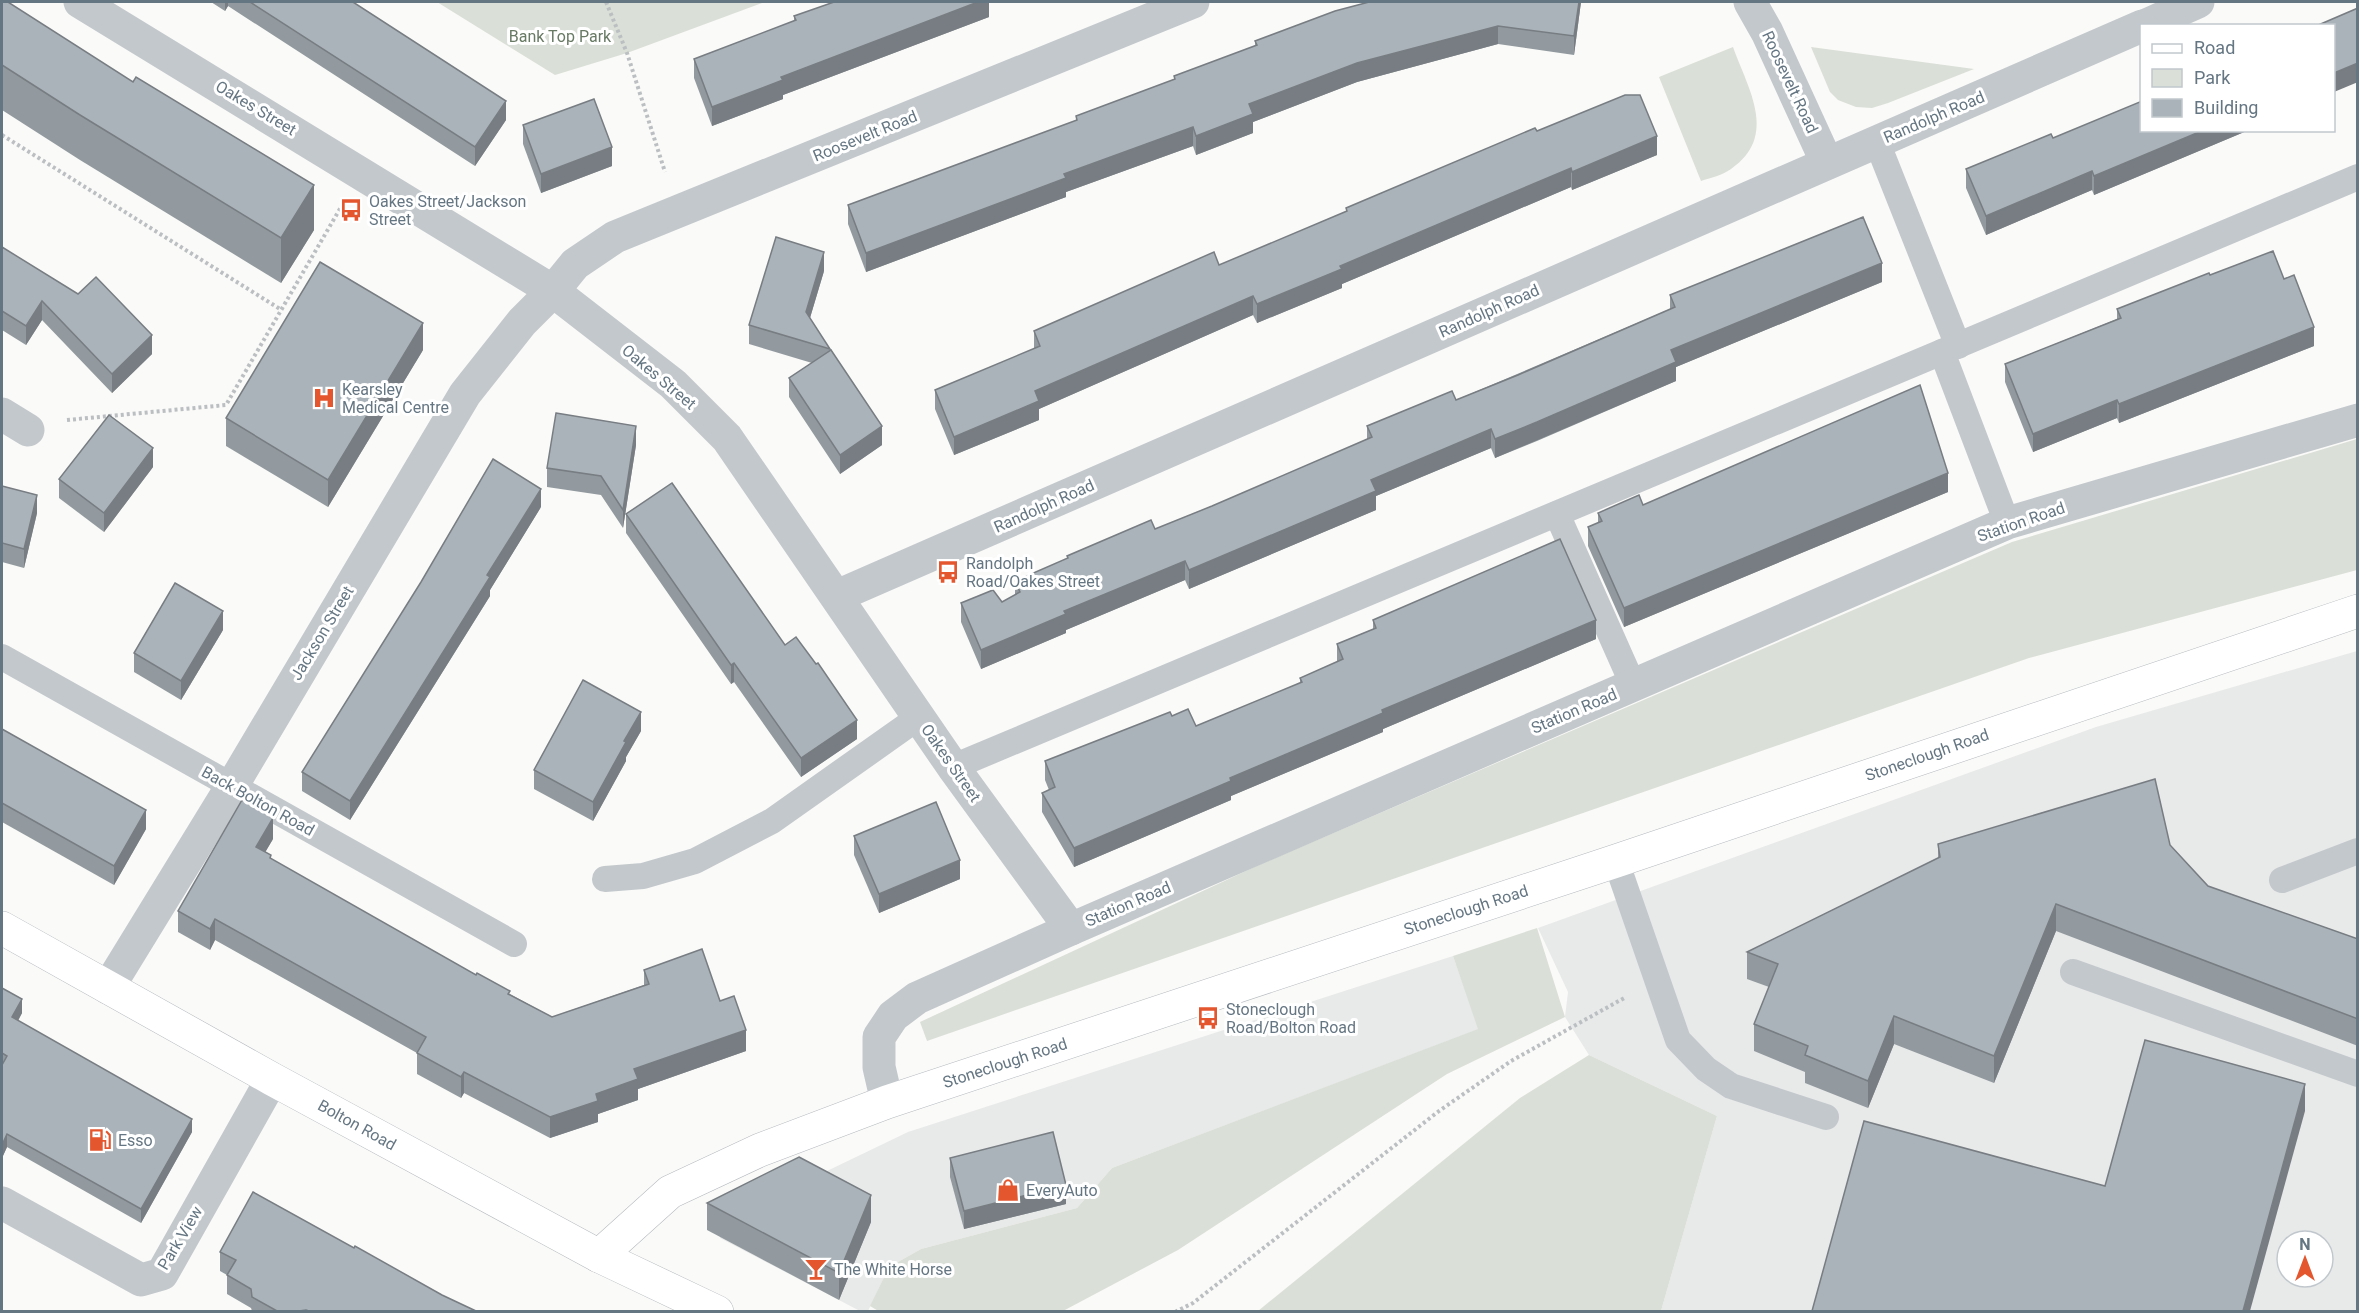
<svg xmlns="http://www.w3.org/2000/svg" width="2359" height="1313" font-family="Roboto,sans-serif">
<rect width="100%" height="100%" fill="#fafaf8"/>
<g fill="#e8e9e9" fill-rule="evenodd">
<path d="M2357,651V1311H1661L1717,1116L1589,1055L1565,1017L1568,992L1538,928L2096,727ZM2287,1241H2323V1277H2287Z"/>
<path d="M1453,956L1479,1029L1112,1168L1077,1208L921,1249L889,1267L868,1311H860L720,1238L719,1223L908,1132Z"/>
</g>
<g fill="#dadfd7">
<path d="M437,2H765L627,53L555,75Z"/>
<path d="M1733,47C1748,89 1779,136 1731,169C1723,175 1710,178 1701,181L1659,77Z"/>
<path d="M1811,47L1974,69L1888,103L1872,108L1856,107L1838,100L1830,92Z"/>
<path d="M2357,439V570L2029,658L927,1041L920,1022L1261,864L2012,542Z"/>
<path d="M1537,928L1565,1017L1447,1074L1178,1250L1063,1311L880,1312L870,1306L889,1267L921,1249L1077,1208L1112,1168L1478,1029L1453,956Z"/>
<path d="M1589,1055L1717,1116L1661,1311H1258L1520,1098Z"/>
</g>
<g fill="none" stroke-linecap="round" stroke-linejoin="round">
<g stroke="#b5babe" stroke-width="34">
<g id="primary">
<path d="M2,928L272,1079L599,1256L717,1312"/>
<path d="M599,1256L670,1192L760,1150L887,1102L1616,861L2358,611"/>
</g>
</g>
<g stroke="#bbbfc2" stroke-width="4" stroke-dasharray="3 3" stroke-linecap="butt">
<path d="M606,2L627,53L665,172"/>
<path d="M2,135L280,309"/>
<path d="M67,420L226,405L341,207"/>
<path d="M1175,1312L1193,1303L1439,1111L1511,1061L1626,997"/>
</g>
<g stroke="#c3c8cc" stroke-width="26">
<path d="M1877,142L1958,346"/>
<path d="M1942,352L2358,177"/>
<path d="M1557,514L1633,685"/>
<path d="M2,657L514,944"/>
<path d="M953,767L1942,352L2007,523"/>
<path d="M1616,861L1678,1040L1706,1069L1731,1086L1826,1117"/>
<path d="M605,879L643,876L695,861L772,821L919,717"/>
<path d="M2282,880L2358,851"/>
<path d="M2073,972L2358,1074"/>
</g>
<g stroke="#c3c8cc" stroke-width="33">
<path d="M80,2L553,291L673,384L727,438L953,767L1071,929"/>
<path d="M1750,2L1767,32L1827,163"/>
<path d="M2144,26L2198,2"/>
<path d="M2,414L28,430"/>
<path d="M837,596L2142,26"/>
<path d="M108,988L232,786L465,394L522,322L553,291L575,264L615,237L1193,2"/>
<path d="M887,1102L879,1067V1037L893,1016L917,998L1071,929L2007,523L2358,420"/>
<path d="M2,1203L141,1280L162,1274L272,1079"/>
</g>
<use href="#primary" stroke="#fff" stroke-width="33"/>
</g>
<g fill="#929a9f">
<path d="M2,2L314,230L281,283L80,160L2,110Z"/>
<path d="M211,2H353L506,120L475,166L228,6L225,11Z"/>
<path d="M989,2V17L783,95V99L712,126L694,78V59L794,21V16Z"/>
<path d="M1581,2L1574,55L1498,44L1357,82L1253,122V133L1196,155L1193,146L1066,192V197L866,272L848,224V205L1076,121V116L1174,80V76L1255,46V41Z"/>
<path d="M523,125L612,166L541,193L523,144Z"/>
<path d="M2142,130H2249L2094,195L2092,190L1986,235L1966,188V169L2053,138Z"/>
<path d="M1537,131L1657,155L1572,190L1571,187L1512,212L1342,284V288L1257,323L1253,315L1039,409V420L954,455L935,409V390L1034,349V331L1219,265L1346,212V208Z"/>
<path d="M2,247L152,354L112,393L42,320L26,345L2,330Z"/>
<path d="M824,271L810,318L830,349L882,445L840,474L789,397V378L812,363L749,344V325Z"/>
<path d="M2210,275L2284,279L2314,346L2119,423L2117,418L2033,452L2005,382V364L2117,319V309Z"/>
<path d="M1882,282L1676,367V381L1537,441L1495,458L1491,448L1376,496V510L1189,589L1185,580L1066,630V633L981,669L961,622V603L1002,602L1015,595V581L1067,559V556L1155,529L1212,506L1367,440V426L1456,400L1670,309V295Z"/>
<path d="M423,350L328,507L226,446V418Z"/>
<path d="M636,445L623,528L601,495L547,487V468Z"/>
<path d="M153,467L104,532L59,498V479Z"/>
<path d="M2,486L37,513L24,568L2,562Z"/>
<path d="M1948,492L1624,627L1588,546V527L1598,523V513L1643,505Z"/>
<path d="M541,507L490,590V596L350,820L302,791V772Z"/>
<path d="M626,514L785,645L816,664L857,739L801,777L734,682L731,684L626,533Z"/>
<path d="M1373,620L1596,639L1383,729V732L1231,796V800L1074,867L1042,812V793L1049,790L1045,780V761L1172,716L1196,726L1300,683V678L1337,662V644L1373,629Z"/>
<path d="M223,630L181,700L134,672V653Z"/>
<path d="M2,729L146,829L114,885L2,822Z"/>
<path d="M641,731L626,757V761L593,821L534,789V770Z"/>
<path d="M854,836L960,879L879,913L854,855Z"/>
<path d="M273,839L265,852L271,859L510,994L552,1017L644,985V970L720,1001L746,1051L638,1089V1100L598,1114V1122L550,1138L464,1093L461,1098L417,1074V1053L215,940L210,950L178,932V911Z"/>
<path d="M1938,844L2170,845L2208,886L2358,939V1046L2056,931L1994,1083L1894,1044L1868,1108L1805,1083V1072L1754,1051V1024L1769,987L1747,979V952L1938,858Z"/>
<path d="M2,988L22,1013L18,1021L192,1132L141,1223L7,1147L2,1158Z"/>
<path d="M950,1158L1066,1204L964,1229L950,1177Z"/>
<path d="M707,1203L871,1222L839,1300L707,1230Z"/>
<path d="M354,1248L442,1295L476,1311H252L251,1308L227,1294V1275L220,1271V1252Z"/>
</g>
<g fill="#777d82">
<path d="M225,2H228V6L225,11Z"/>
<path d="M978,2H989V17L783,95V99L712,126V107L781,77Z"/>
<path d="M1579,2H1581L1574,55V36Z"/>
<path d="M1498,26V44L1357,82L1253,122V133L1196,155V136L1249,104L1357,63Z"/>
<path d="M2358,63V82L2334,92V73Z"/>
<path d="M506,101V120L475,166V147Z"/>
<path d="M1193,127V146L1066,192V197L866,272V253L1064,174Z"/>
<path d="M2204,130H2249L2094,195V176Z"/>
<path d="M1657,136V155L1572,190V172Z"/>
<path d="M612,147V166L541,193V174Z"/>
<path d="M1571,168V187L1342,284V288L1257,323V304L1340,266Z"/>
<path d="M2092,171V190L1986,235V216Z"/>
<path d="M314,185V230L281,283V238Z"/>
<path d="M824,252V271L806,331V312Z"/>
<path d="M1882,263V282L1676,367V381L1495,458V439L1671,350Z"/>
<path d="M1253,296V315L1039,409V420L954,455V437L1035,391Z"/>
<path d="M42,301V320L26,345V326Z"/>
<path d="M423,323V350L328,507V480Z"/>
<path d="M2314,327V346L2119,423V404Z"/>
<path d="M152,335V354L112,393V374Z"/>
<path d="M2117,400V418L2033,452V434Z"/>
<path d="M636,426V445L623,528V510Z"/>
<path d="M882,426V445L840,474V455Z"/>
<path d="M1491,429V448L1376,496V510L1189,589V570L1371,480Z"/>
<path d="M153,448V467L104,532V513Z"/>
<path d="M1948,473V492L1624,627V608Z"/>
<path d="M541,489V507L490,590V596L350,820V801L487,575Z"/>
<path d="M37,495V513L24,568V549Z"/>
<path d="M1185,561V580L1066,630V633L981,669V650L1064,611Z"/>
<path d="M223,611V630L181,700V681Z"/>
<path d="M1596,620V639L1383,729V732L1231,796V800L1074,867V848L1382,710Z"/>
<path d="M734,663V682L731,684V665Z"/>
<path d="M641,712V731L626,757V761L593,821V802L624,741Z"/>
<path d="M857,720V739L801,777V758Z"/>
<path d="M146,810V829L114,885V866Z"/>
<path d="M273,818V839L256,868V847Z"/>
<path d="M960,860V879L879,913V894Z"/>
<path d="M2056,904V931L1994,1083V1056Z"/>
<path d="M215,919V940L210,950V929Z"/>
<path d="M22,999V1013L12,1031V1017Z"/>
<path d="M1894,1016V1044L1868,1108V1081Z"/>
<path d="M746,1030V1051L638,1089V1100L598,1114V1122L550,1138V1117L596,1094L634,1069Z"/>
<path d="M464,1072V1093L461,1098V1077Z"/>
<path d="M2305,1084V1111L2250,1311H2243Z"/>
<path d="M192,1119V1132L141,1223V1209Z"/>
<path d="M7,1134V1147L2,1158V1145Z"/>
<path d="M1066,1185V1204L964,1229V1211Z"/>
<path d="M871,1195V1222L839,1300V1273Z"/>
</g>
<g fill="#aab3b9" stroke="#777d82" stroke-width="1.5">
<path d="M2,2H8L133,82L136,77L314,185L281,238L80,115L2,65Z"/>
<path d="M250,2H353L506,101L475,147Z"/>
<path d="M834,2H978L781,77L783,80L712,107L694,59L796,20L794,16Z"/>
<path d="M1369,2H1579L1574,36L1498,26L1357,63L1249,104L1253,114L1196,136L1193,127L1064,174L1066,178L866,253L848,205L1077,120L1076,116L1175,79L1174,76L1257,45L1255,41L1335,11Z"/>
<path d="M2358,8V63L2334,73V26H2316Z"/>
<path d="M1625,95H1640L1657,136L1572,172L1571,168L1512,193L1340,266L1342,269L1257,304L1253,296L1035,391L1039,401L954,437L935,390L1040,346L1034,331L1214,252L1219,265L1347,211L1346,208L1535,128L1537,131Z"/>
<path d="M594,99L612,147L541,174L523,125Z"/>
<path d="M2142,101V130H2204L2094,176L2092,171L1986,216L1966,169L2051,134L2053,138Z"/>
<path d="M1863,217L1882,263L1671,350L1676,362L1537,422L1495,439L1491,429L1371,480L1376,491L1189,570L1185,561L1064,611L1066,614L981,650L961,603L993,590L1002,602L1020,592L1015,581L1068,558L1067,556L1151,520L1155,529L1212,506L1372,437L1367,426L1452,391L1456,400L1518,375L1675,307L1670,295Z"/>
<path d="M776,237L824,252L806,312L830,349L749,325Z"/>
<path d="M2,247L78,294L96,277L152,335L112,374L42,301L26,326L2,311Z"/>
<path d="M2273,251L2284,279L2294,275L2314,327L2119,404L2117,400L2033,434L2005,364L2121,318L2117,309L2209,273L2210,275Z"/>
<path d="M320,262L423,323L328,480L226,418Z"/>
<path d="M831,350L882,426L840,455L789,378Z"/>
<path d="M1920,385L1948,473L1624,608L1588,527L1602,521L1598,513L1639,495L1643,505Z"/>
<path d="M556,413L636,426L623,510L601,476L547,468Z"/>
<path d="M109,415L153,448L104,513L59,479Z"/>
<path d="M493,459L541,489L487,575L490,577L350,801L302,772L421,582Z"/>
<path d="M672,483L785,645L796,637L816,664L818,663L857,720L801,758L734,663L731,665L626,514Z"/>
<path d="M2,486L37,495L24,549L2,543Z"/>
<path d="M1560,539L1596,620L1382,710L1383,713L1230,778L1231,781L1074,848L1042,793L1055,787L1045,761L1170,712L1172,716L1188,709L1196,726L1302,682L1300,678L1343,659L1337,644L1376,628L1373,620Z"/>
<path d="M175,583L223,611L181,681L134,653Z"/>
<path d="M583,680L641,712L624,741L626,742L593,802L534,770Z"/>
<path d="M2,729L146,810L114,866L2,803Z"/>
<path d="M2155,779L2170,845L2208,886L2358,939V1019L2056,904L1994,1056L1894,1016L1868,1081L1805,1055L1808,1046L1754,1024L1778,964L1747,952L1940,857L1938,844Z"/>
<path d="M242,800L273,818L256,847L271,855L270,858L476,975L477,973L510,991L508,994L552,1017L649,984L644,970L702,949L720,1001L734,996L746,1030L634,1069L638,1079L596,1094L598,1101L550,1117L464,1072L461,1077L417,1053L426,1037L215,919L210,929L178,911Z"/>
<path d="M936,802L960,860L879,894L854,836Z"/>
<path d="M2,988L22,999L12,1017L192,1119L141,1209L7,1134L2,1145V1065L7,1056L2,1053Z"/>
<path d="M2145,1040L2305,1084L2243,1311H1812L1864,1121L2105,1186Z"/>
<path d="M1053,1132L1066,1185L964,1211L950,1158Z"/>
<path d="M799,1157L871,1195L839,1273L707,1203Z"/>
<path d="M253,1192L354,1248L355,1246L442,1295L476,1311H309L306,1310L299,1311H277L252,1297L251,1289L227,1275L236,1260L220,1252Z"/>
</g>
<defs>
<g id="bus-bare" transform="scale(1.8)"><path d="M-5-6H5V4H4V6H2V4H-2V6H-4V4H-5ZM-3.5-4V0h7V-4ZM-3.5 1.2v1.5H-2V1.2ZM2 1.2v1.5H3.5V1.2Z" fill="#e4572e" stroke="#fff" stroke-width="2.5" paint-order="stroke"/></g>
<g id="hospital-bare" transform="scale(1.8)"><path d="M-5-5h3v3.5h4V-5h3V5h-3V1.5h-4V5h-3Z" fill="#e4572e" stroke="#fff" stroke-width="2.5" paint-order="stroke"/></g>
<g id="fuel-bare" transform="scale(1.8)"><path d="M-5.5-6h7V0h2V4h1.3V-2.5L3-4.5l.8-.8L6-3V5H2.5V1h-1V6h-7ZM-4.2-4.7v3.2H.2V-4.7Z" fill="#e4572e" stroke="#fff" stroke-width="2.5" paint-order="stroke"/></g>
<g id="shop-bare" transform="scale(1.8)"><path d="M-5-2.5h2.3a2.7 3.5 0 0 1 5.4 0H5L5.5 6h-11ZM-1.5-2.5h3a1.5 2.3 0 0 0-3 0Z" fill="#e4572e" stroke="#fff" stroke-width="2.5" paint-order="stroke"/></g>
<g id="bar-bare" transform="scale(1.8)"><path d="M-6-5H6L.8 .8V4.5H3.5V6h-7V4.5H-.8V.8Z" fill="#e4572e" stroke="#fff" stroke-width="2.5" paint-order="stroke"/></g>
</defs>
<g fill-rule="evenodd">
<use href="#bus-bare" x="351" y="210"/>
<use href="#hospital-bare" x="324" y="398"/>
<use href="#bus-bare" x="948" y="572"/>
<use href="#bus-bare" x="1208" y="1018"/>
<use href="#fuel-bare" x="100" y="1140"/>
<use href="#shop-bare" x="1008" y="1190"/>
<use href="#bar-bare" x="816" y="1269"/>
</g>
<g text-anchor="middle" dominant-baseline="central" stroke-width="6" stroke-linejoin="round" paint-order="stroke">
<g font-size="16" fill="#687a64" stroke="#fff">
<text x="560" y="36">Bank Top Park</text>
</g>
<g font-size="16" fill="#657683" stroke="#fff">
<text transform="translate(1790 82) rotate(65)">Roosevelt Road</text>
<text transform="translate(256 108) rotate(31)">Oakes Street</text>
<text transform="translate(1934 117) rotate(-23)">Randolph Road</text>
<text transform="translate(865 136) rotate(-22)">Roosevelt Road</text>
<text transform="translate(1489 311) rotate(-24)">Randolph Road</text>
<text transform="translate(659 377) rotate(40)">Oakes Street</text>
<text transform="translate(1044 506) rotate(-24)">Randolph Road</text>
<text transform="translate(2021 522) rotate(-19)">Station Road</text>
<text transform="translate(322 633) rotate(-59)">Jackson Street</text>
<text transform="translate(1574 711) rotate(-23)">Station Road</text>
<text transform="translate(1927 755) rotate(-19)">Stoneclough Road</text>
<text transform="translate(951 763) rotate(55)">Oakes Street</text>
<text transform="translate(258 801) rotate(29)">Back Bolton Road</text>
<text transform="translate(1128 904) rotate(-23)">Station Road</text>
<text transform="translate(1466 910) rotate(-18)">Stoneclough Road</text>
<text transform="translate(1005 1063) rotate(-18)">Stoneclough Road</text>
<text transform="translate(357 1125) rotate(29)">Bolton Road</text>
<text transform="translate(180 1238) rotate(-59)">Park View</text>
</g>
<g font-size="16" fill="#657683" stroke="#fff" text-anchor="start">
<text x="369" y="201">Oakes Street/Jackson<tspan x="369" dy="18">Street</tspan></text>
<text x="342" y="389">Kearsley<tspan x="342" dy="18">Medical Centre</tspan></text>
<text x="966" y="563">Randolph<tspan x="966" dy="18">Road/Oakes Street</tspan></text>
<text x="1226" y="1009">Stoneclough<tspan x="1226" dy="18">Road/Bolton Road</tspan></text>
<text x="118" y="1140">Esso</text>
<text x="1026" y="1190">EveryAuto</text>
<text x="834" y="1269">The White Horse</text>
</g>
</g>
<rect width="2359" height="1313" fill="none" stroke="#657683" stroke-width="6"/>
<rect x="2140" y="24" width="195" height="108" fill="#ffffff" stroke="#c1c8cd" stroke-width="1.5"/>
<rect x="2152" y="44" width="30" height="9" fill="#ffffff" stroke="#c1c8cd" stroke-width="1.5"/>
<text x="2194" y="54" font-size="18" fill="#657683">Road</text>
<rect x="2152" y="69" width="30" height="18" fill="#dadfd7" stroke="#c1c8cd" stroke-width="1.5"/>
<text x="2194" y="84" font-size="18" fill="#657683">Park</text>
<rect x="2152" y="99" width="30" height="18" fill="#aab3b9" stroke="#c1c8cd" stroke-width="1.5"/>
<text x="2194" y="114" font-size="18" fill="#657683">Building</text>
<g transform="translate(2305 1259)"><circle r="28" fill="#ffffff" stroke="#c1c8cd" stroke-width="1.5"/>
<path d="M0-4.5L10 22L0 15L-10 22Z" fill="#e4572e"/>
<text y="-9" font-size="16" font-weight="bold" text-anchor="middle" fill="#657683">N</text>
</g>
</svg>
